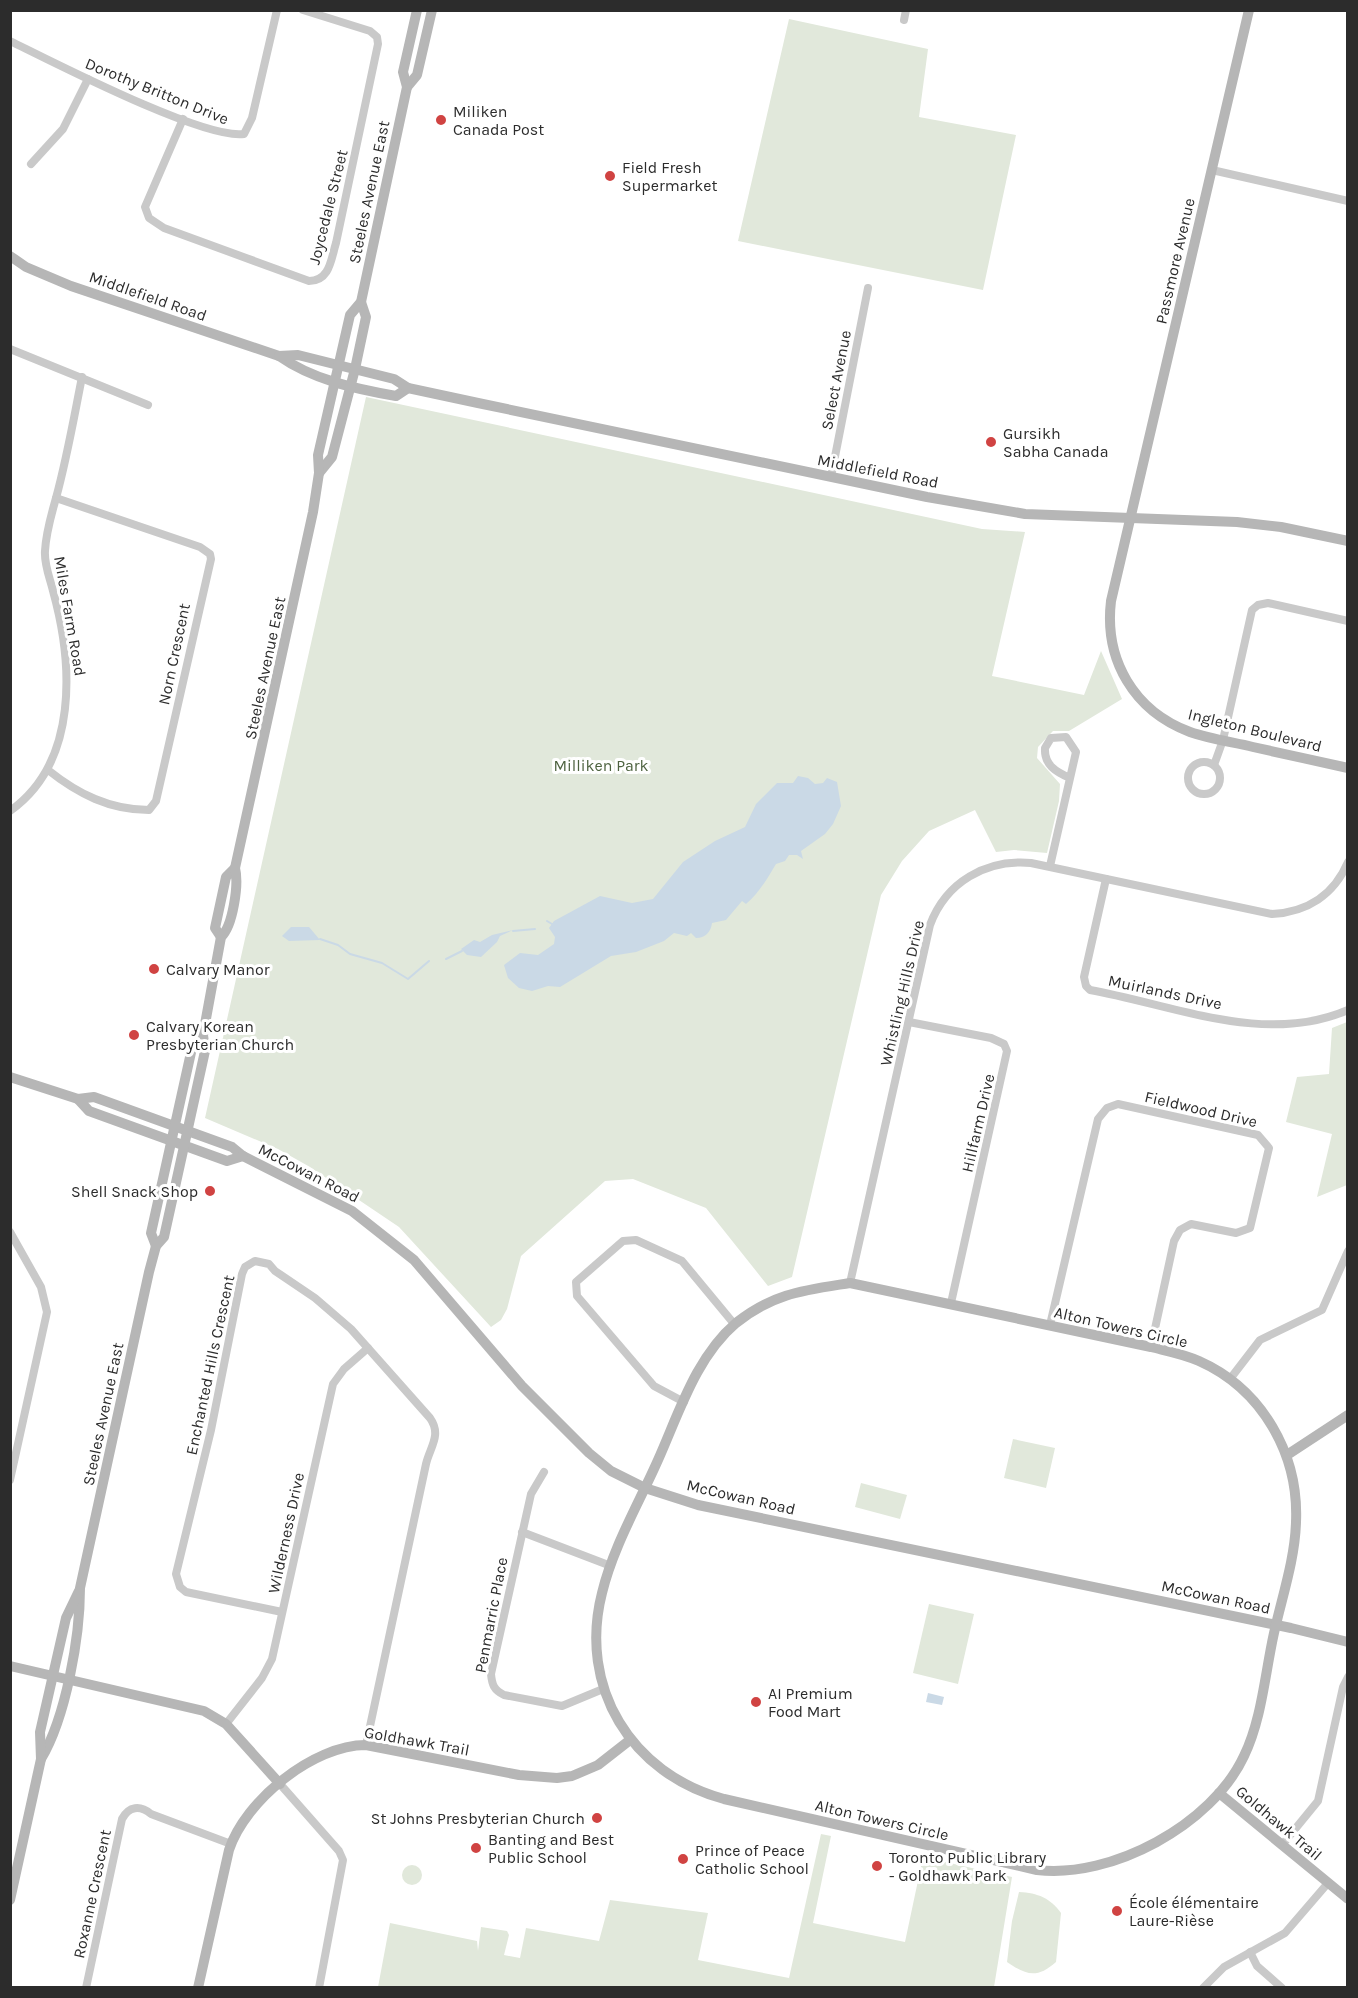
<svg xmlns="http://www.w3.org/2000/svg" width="1358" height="1998" font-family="Karla,sans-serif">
<rect width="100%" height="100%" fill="#fff"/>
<g fill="#e1e8db">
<path d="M789,19L928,49L919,117L1016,135L983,290L738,241Z"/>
<path d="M366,397L982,529L1025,532L992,676L1084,695L1101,651L1122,699L1069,731H1053L1038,747L1037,758L1060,784L1059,801L1047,853L1014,850L996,852L975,810L929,831L902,861L881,895L792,1277L768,1286L706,1208L633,1179L605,1181L521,1256L507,1309L501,1320L491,1327L399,1227L310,1167L278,1149L205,1118Z"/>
<path d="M1347,1022V1185L1317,1197L1332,1134L1286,1122L1297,1077L1329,1074L1332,1028Z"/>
<path d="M1013,1439L1055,1448L1046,1488L1004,1478Z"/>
<path d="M861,1483L907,1495L900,1519L855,1507Z"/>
<path d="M929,1604L974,1614L958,1684L913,1673Z"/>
<path d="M821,1834L831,1836L813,1923L905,1942L923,1857L1012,1877L994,1987H378L390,1923L477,1941L478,1951L481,1927L507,1931L509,1935L504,1955L520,1958L526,1928L599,1941L610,1900L708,1913L698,1960L789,1978Z"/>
<circle cx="412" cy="1875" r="10"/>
<path d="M1019,1892C1038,1893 1050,1898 1061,1913L1056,1962C1037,1979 1026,1975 1007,1962L1012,1921Z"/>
</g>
<g fill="#cad9e6">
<path d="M798,776L808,778L815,784L823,783L827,778L837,782L841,806L833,824L825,834L801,851L803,859L797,855H789L785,861L776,864C767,879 759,893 746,904L742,901L726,920L712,923C711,932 705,938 696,938L691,933L687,936L674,933L664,941L636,952L611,956L560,987L548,986L532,991L519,988L508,978L504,965L520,953L538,955L554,944L555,937L549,928L554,921L600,896L632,903L653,899L683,862L715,841L745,827L756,804L777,783H793Z"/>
<path d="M291,927H309L320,940L289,941L282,936Z"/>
<path d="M513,930L500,936L497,942L481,957L467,955L461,949L474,940L480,942L492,935Z"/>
<path d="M928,1693L944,1697L942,1705L926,1702Z"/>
</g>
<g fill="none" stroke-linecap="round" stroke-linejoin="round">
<g stroke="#cad9e6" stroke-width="2">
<path d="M547,921L552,924"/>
<path d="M513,931L535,929"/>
<path d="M320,939L338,945L350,954L382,963L408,979L429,961"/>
<path d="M446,959L462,951"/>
</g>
<g stroke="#c9c9c9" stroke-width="8">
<path d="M904,20L906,10"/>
<path d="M10,41C53,62 204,140 244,134L252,118L277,10"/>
<path d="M183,119L145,207L149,218L164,228L309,281C330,281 331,259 336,243L378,44L377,37L370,31L303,10"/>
<path d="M31,164L63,129L88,79"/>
<path d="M1212,170L1348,201"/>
<path d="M10,349L148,405"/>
<path d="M831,477L868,288"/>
<circle cx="1204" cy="778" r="16"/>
<path d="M1214,765L1223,740L1252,610L1258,605L1268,603L1348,621"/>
<path d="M48,770C78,794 110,810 149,810L156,801L211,559L210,554L200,547L56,498"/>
<path d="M10,811C79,762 73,663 53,591C50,578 44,565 45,551C46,532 51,516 56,498C67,458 74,417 82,377"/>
<path d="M1050,866L1076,752L1066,737L1051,738L1045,748C1044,765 1056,772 1070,778"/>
<path d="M1106,879L1084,977L1086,986L1090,990C1174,1005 1265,1046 1348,1010"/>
<path d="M909,1022L991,1038L1004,1044L1007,1051L951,1303"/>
<path d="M10,1232L41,1287L47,1312L10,1480"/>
<path d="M850,1283L930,925C946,882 986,859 1031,863L1272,914C1307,912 1334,895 1348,862"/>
<path d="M1050,1325L1098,1119L1107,1108L1118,1104L1258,1135L1269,1148L1250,1228L1236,1233L1191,1224L1180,1230L1174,1241L1151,1347"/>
<path d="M1230,1379L1260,1340L1322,1310L1348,1251"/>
<path d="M684,1402L654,1386L577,1296L576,1282L623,1241L636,1240L682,1261L735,1325"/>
<path d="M544,1472L531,1494L491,1674C492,1685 494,1690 504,1695L562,1706L603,1689"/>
<path d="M522,1532L611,1566"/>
<path d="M282,1612L186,1592L180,1587L176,1574L211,1430L242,1274L245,1267L255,1261L269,1264L275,1271L315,1298L351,1329L430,1418C442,1435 430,1447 426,1464L366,1745"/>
<path d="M226,1724L262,1678L272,1659L333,1384L344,1369L368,1348"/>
<path d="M280,1784L339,1851L343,1860L319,1988"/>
<path d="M1282,1845L1318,1801L1343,1687L1348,1677"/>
<path d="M1250,1952L1257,1966L1282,1988"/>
<path d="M86,1988L122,1819C129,1806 140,1805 151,1814L231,1844"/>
<path d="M1203,1988L1224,1967L1285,1933L1328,1883"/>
</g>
<g stroke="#b6b6b6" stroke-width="10">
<path d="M1249,10L1111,601C1104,660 1134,711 1190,732C1210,739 1232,742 1253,747C1284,754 1316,761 1348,768"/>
<path d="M407,87L417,75L432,10"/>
<path d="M10,256L26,267L71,286L279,356C313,380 356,389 396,396L408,388"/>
<path d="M279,356L298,355L394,379L408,388L478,403L927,497L1025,514L1237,522L1281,527L1348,541"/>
<path d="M319,473L332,457L355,369L366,317L361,302"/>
<path d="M221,937L215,928L226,877L235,868"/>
<path d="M10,1077L78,1099L94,1097L232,1147L243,1156L352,1211L414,1260L522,1386L589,1453L611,1471L645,1488L698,1505L1291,1628L1348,1642"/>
<path d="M78,1099L89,1111L227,1161L243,1156"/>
<path d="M156,1246L151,1233L192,1048L203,1035"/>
<path d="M850,1283L1151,1347C1167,1351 1184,1354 1199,1361C1262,1389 1299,1454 1296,1522C1295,1559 1282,1597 1274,1633C1265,1673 1262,1719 1244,1756C1212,1825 1111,1879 1037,1870L724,1799C631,1774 578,1687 602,1593C613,1547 639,1503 658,1460C679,1413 696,1357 736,1323C773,1293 806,1290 850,1283Z"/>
<path d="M1287,1455L1348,1415"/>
<path d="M10,1666L204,1711L226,1724L280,1784"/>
<path d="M41,1759C66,1717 80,1637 80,1588L149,1272L156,1246L164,1237L205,1051L203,1035L221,937C233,926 239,884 235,868L313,512L319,473L318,455L350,315L361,302L407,87L403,72L417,10"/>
<path d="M1219,1793L1348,1899"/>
<path d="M10,1900L41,1759L40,1732L66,1618L79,1591"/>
<path d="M198,1988L229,1850C245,1801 313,1745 366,1745L519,1775L557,1778L572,1776L598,1765L630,1740"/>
</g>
</g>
<g fill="#d04342" stroke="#fff" stroke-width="2">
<circle cx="441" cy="120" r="6"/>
<circle cx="610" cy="176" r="6"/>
<circle cx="991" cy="442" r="6"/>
<circle cx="154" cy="969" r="6"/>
<circle cx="134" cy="1035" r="6"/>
<circle cx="210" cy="1191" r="6"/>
<circle cx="756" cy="1702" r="6"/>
<circle cx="597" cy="1818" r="6"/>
<circle cx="476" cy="1848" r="6"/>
<circle cx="683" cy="1859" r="6"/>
<circle cx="877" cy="1866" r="6"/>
<circle cx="1117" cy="1911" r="6"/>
</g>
<g text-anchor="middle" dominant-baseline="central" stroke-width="6" stroke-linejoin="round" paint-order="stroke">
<g font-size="16" fill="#2c2c2c" stroke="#fff">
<text transform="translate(157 91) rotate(22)">Dorothy Britton Drive</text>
<text transform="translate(369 192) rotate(-78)">Steeles Avenue East</text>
<text transform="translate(328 207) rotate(-76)">Joycedale Street</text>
<text transform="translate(1175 261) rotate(-77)">Passmore Avenue</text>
<text transform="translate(148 296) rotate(19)">Middlefield Road</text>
<text transform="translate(836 380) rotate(-79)">Select Avenue</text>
<text transform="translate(878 471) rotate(11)">Middlefield Road</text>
<text transform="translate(70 616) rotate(80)">Miles Farm Road</text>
<text transform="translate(174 654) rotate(-78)">Norn Crescent</text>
<text transform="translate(265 668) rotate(-78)">Steeles Avenue East</text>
<text transform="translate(1255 730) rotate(14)">Ingleton Boulevard</text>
<text transform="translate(1165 992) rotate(12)">Muirlands Drive</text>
<text transform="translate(902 993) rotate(-77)">Whistling Hills Drive</text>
<text transform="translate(1201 1109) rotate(13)">Fieldwood Drive</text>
<text transform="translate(978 1123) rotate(-77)">Hillfarm Drive</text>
<text transform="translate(309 1173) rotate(27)">McCowan Road</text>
<text transform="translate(1121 1327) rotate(13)">Alton Towers Circle</text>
<text transform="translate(210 1365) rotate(-78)">Enchanted Hills Crescent</text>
<text transform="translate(103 1414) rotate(-78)">Steeles Avenue East</text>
<text transform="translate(741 1497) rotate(13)">McCowan Road</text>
<text transform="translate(286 1533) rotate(-78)">Wilderness Drive</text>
<text transform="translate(1216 1597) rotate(12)">McCowan Road</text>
<text transform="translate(491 1615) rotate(-79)">Penmarric Place</text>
<text transform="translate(417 1741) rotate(10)">Goldhawk Trail</text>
<text transform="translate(882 1820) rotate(13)">Alton Towers Circle</text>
<text transform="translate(1279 1823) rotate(40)">Goldhawk Trail</text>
<text transform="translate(92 1894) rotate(-78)">Roxanne Crescent</text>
</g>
<g font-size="16" fill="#2c2c2c" stroke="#fff" text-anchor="start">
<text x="453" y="111">Miliken<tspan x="453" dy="18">Canada Post</tspan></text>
<text x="622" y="167">Field Fresh<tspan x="622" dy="18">Supermarket</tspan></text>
<text x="1003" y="433">Gursikh<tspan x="1003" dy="18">Sabha Canada</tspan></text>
<text x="166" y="969">Calvary Manor</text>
<text x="146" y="1026">Calvary Korean<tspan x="146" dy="18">Presbyterian Church</tspan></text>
<text x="198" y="1191" text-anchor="end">Shell Snack Shop</text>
<text x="768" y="1693">AI Premium<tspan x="768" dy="18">Food Mart</tspan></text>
<text x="585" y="1818" text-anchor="end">St Johns Presbyterian Church</text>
<text x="488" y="1839">Banting and Best<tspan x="488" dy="18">Public School</tspan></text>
<text x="695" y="1850">Prince of Peace<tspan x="695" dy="18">Catholic School</tspan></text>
<text x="889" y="1857">Toronto Public Library<tspan x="889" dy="18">- Goldhawk Park</tspan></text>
<text x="1129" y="1902">École élémentaire<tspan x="1129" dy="18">Laure-Rièse</tspan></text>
</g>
<g font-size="16" fill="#4d623f" stroke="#fff">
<text x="601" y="765">Milliken Park</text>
</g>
</g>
<rect width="1358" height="1998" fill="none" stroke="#2c2c2c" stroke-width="24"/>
</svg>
